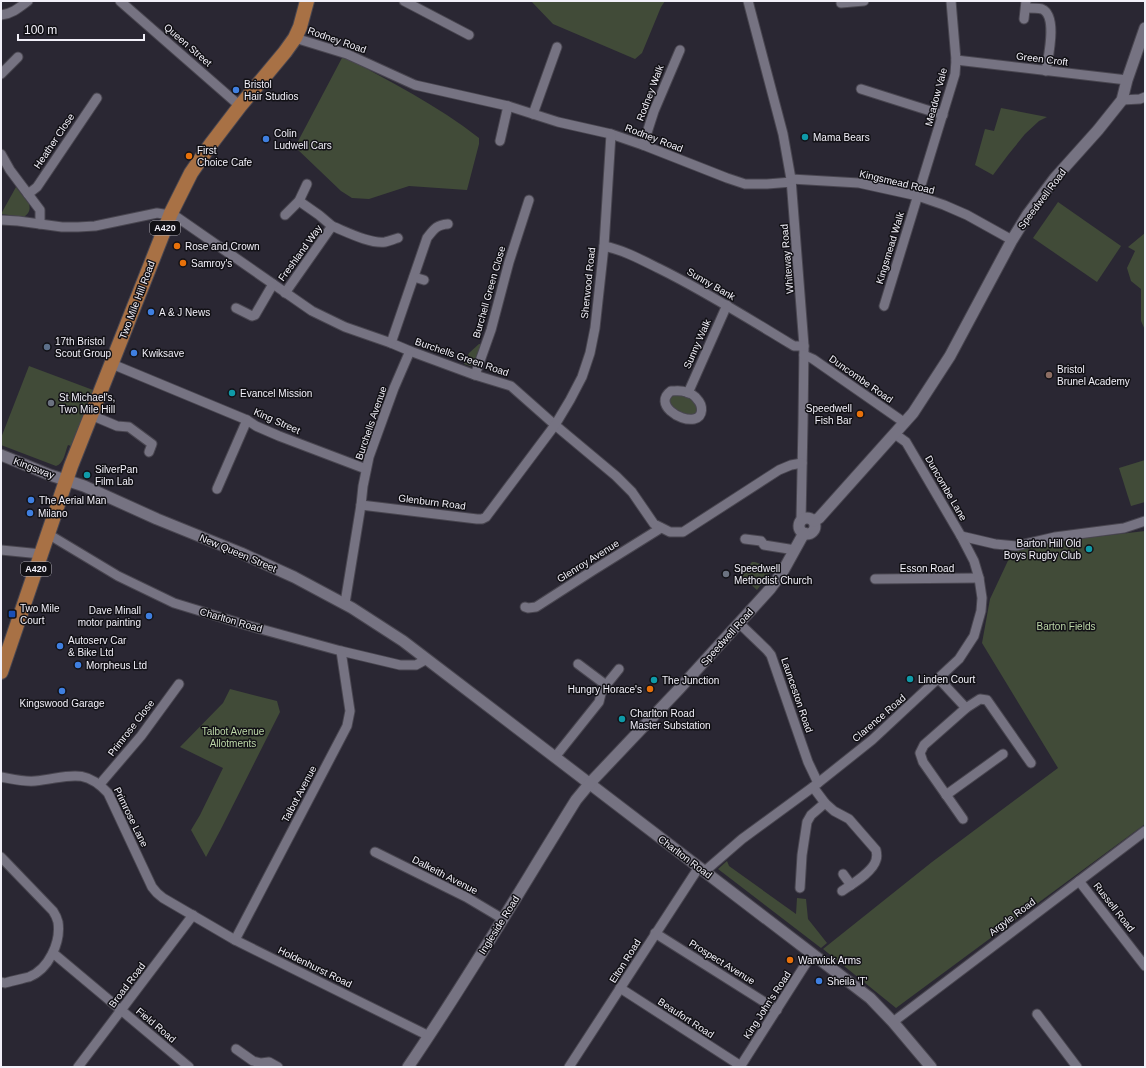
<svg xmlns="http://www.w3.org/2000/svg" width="1146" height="1068" font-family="Helvetica,sans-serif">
<rect width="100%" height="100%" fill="#2a2733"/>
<g fill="#414b38">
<path d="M531,1H665L661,7L642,53L635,59L553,24Z"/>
<path d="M343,56C389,81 437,105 479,138V144L467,190L409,186L369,199L352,198L341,191L295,147Z"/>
<path d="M1001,108L1047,117L1039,121L1025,134L1008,155L993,175L975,165L985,129L994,131Z"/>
<path d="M16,187L29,204C31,210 28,214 24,217L1,214Z"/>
<path d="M1058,202L1121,246L1097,282L1033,238Z"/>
<path d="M1145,233V330L1141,321V289L1131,281L1127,268L1135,251L1128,247Z"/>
<path d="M479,344H481L474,363L470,366L464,364L469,353Z"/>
<path d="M29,366L93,390L71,446L68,445C65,452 64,464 56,466L1,445V438Z"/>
<path d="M672,395C675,395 679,395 682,395C688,396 701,404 697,412C696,415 694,415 692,415C682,416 675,410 670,404V397Z"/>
<path d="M1145,460V502L1131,506L1119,468Z"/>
<path d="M1145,531V824L896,1008L823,949L932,862L1058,768L982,643L990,599L1013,550L1069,540Z"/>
<path d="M752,562H755L773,569L757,590L740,575Z"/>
<path d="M230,689L277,701L280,712L221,829L206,857L191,830L200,815L223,768L180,747L223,703Z"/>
<path d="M727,861L729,866L796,914L797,898L806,899L808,919L827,943L821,948L718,869Z"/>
</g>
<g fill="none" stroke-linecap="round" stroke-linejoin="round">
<g stroke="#494650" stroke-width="11">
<g id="minor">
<path d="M120,1L240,106"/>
<path d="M404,1L469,35"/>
<path d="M748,1L783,134L791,179L804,346L803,423L801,520"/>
<path d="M841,3L864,1"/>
<path d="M1026,8C1031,8 1037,8 1042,9C1058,16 1048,57 1046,71"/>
<path d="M1,15C12,14 20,7 28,1"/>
<path d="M1024,19L1026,1"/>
<path d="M295,38L347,54L415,85L508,106L558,122L611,134L643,145L727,178L745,184H767L792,182"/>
<path d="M956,60L1127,80"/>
<path d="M1,74L18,57"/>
<path d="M861,89L943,115"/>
<path d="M1122,100L1140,99L1145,97"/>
<path d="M533,114L557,47"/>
<path d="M500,141L508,106"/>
<path d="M643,145L654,111L680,50"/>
<path d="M1,154L10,170L40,210V224"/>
<path d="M791,179L859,183L918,196L944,205L967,215L1012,240"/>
<path d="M28,194L37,187L97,98"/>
<path d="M299,201L319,215L332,226"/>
<path d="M171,213L312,311L345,327L391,343L410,351L475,375L511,386L555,425L616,476L632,492L654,524L670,532H683L779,470L791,465L802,463"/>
<path d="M285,215L299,201L307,184"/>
<path d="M1,220L18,221L62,227H78L95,226L157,213L170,215"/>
<path d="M604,246C623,250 640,259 658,268C703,290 746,317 789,343L794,346H804"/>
<path d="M414,277L424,280"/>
<path d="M285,293L332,226C347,232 370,244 385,242C390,241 394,239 398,238"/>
<path d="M884,306L955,74L956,60L951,1"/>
<path d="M236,308L252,316L255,315L273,284"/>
<path d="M391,343L427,238C434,229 436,225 448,224"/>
<path d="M804,355L813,359L905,423"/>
<path d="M112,364L247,420L256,426L279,436L366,469"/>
<path d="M475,375L491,330L509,262L529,200"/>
<path d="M671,391C676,391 681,390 686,392C690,393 695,396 697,399C703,405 704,417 694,419C680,422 653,404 671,391Z"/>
<path d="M688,393L727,305"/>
<path d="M91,415L117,426L129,427L152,444L149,452"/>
<path d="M217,489L247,420"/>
<path d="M361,505L477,519H482L486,517L555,425L570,400L582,377L590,353L595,328L604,246L611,134"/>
<path d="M48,534L118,576L174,603L246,625L341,651L400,665H416L427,659"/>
<path d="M961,536L995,544L1016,546L1055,537L1124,528L1145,521"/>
<path d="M745,539L761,541L764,545L795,550"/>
<path d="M1,550L41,554"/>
<path d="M875,579L979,578"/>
<path d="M345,603L361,505L363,486L369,457L394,388L410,351"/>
<path d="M525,607L528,608L536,607L592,571L661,528"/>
<path d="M740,624L767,650L771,655L808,762L818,783"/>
<path d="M578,664L606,685"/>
<path d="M939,679L966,708L980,699L987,700L1031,763"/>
<path d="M555,757L599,702L602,690L619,669"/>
<path d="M1,777C12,779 23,782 35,781C67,778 83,766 108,793L152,887L157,893L163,898L235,940L429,1036"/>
<path d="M100,784L141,736L179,684"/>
<path d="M813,787L825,803L834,811L849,819L876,850C877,854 877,857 876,860C873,872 852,884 842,891"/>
<path d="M946,795L1003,754"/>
<path d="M963,819L923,762L920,753L924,745L966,708"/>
<path d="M375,852L466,897L503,919"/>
<path d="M1,857L53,911C55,914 57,918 58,922C61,942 49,969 29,977C21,979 12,981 5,983L1,982"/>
<path d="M705,871L742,839L813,787L872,740L959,659L974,636L981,611L982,598L979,578L974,561L961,536L906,442L899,437"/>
<path d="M843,874L851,885"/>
<path d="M1079,881L1145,966"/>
<path d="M800,888L802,855L807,822L811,815L825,803"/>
<path d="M655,933L777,1010"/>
<path d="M235,940L347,726L350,711L341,651"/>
<path d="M53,953L189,1067"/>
<path d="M620,988L741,1066"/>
<path d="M1037,1014L1077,1067"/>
<path d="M893,1022L1145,831"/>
<path d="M236,1049L253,1061L261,1063L269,1062L278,1067"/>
<path d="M78,1067L193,915"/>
<path d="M569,1067L699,867"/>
<path d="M740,1067L812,954"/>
</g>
</g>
<g stroke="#494650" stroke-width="13">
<g id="tertiary">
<path d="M1,455L50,475L84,486L157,519L241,553L294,577L352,608L403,641L870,998L893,1022L931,1067"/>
<circle cx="807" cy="526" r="8"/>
<path d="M814,521L819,518L913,413L950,356L1012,240L1028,214L1055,178L1098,130L1122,100L1127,80L1145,28"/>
<path d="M408,1067C467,981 520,890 576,800L590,783L680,688L770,589L783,571L804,533"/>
</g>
</g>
<g stroke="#494650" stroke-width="16">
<path id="primary" d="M1,672L71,466L171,213L191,173L211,144L240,106L285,52L295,38L300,27L307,1"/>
</g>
<use href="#minor" stroke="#767382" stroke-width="9"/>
<use href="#tertiary" stroke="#767382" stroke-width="11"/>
<use href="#primary" stroke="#a87145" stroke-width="14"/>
</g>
<g fill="#3f7fe0" stroke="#121116" stroke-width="1.5">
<circle cx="236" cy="90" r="4"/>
<circle cx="266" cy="139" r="4"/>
<circle cx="151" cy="312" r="4"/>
<circle cx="134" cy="353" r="4"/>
<circle cx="31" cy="500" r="4"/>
<circle cx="30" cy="513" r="4"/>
<circle cx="149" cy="616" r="4"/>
<circle cx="60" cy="646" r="4"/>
<circle cx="78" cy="665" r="4"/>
<circle cx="62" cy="691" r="4"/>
<circle cx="819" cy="981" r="4"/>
</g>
<g fill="#0f9aa8" stroke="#121116" stroke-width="1.5">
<circle cx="805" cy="137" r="4"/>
<circle cx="232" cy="393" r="4"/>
<circle cx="87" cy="475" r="4"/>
<circle cx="1089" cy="549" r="4"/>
<circle cx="910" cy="679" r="4"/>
<circle cx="654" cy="680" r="4"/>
<circle cx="622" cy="719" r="4"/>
</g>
<g fill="#e8710a" stroke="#121116" stroke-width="1.5">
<circle cx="189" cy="156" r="4"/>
<circle cx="177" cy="246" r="4"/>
<circle cx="183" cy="263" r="4"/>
<circle cx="860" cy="414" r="4"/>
<circle cx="650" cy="689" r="4"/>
<circle cx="790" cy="960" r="4"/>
</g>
<circle fill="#5c6f8a" stroke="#121116" stroke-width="1.5" cx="47" cy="347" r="4"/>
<circle fill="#8d6e63" stroke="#121116" stroke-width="1.5" cx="1049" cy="375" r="4"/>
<g fill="#6b7280" stroke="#121116" stroke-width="1.5">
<circle cx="51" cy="403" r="4"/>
<circle cx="726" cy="574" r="4"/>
</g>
<rect fill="#1a4fb4" stroke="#121116" stroke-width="1.5" x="8" y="610" width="8" height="8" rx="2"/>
<g text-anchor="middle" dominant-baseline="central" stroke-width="3" stroke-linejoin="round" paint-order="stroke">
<g fill="#121116" stroke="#afadb5" stroke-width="1">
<rect x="150" y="221" width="30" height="14" rx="3"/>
<rect x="21" y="562" width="30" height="14" rx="3"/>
</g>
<g font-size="9" font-weight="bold" fill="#f2f0f9">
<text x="165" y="228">A420</text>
<text x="36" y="569">A420</text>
</g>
<g font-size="10" fill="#f2f0f9" stroke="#121116">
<text transform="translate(337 40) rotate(19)">Rodney Road</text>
<text transform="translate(188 45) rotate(41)">Queen Street</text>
<text transform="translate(1042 59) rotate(7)">Green Croft</text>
<text transform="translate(650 93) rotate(-69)">Rodney Walk</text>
<text transform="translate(936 97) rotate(-75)">Meadow Vale</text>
<text transform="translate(654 138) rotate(21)">Rodney Road</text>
<text transform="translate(54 141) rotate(-56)">Heather Close</text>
<text transform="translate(897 182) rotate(13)">Kingsmead Road</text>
<text transform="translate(1042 199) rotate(-53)">Speedwell Road</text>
<text transform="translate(890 248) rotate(-73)">Kingsmead Walk</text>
<text transform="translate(300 253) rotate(-54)">Freshland Way</text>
<text transform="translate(787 259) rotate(-95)">Whiteway Road</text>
<text transform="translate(588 283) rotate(-84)">Sherwood Road</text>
<text transform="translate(711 284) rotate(30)">Sunny Bank</text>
<text transform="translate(489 292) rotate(-74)">Burchell Green Close</text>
<text transform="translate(137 300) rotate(-69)">Two Mile Hill Road</text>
<text transform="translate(697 344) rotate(-66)">Sunny Walk</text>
<text transform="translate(462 357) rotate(19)">Burchells Green Road</text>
<text transform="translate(861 379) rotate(35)">Duncombe Road</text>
<text transform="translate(277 421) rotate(24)">King Street</text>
<text transform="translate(371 423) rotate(-71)">Burchells Avenue</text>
<text transform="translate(34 468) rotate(21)">Kingsway</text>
<text transform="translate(946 488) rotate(60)">Duncombe Lane</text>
<text transform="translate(432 502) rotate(7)">Glenburn Road</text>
<text transform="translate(238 553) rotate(23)">New Queen Street</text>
<text transform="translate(588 561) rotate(-32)">Glenroy Avenue</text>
<text x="927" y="568">Esson Road</text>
<text transform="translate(231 620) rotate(16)">Charlton Road</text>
<text transform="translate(727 637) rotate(-48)">Speedwell Road</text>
<text transform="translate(797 695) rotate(71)">Launceston Road</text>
<text transform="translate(879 718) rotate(-41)">Clarence Road</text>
<text transform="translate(131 728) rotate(-52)">Primrose Close</text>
<text transform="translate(299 794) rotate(-62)">Talbot Avenue</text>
<text transform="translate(131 817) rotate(64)">Primrose Lane</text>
<text transform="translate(685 857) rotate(37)">Charlton Road</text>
<text transform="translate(445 875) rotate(27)">Dalkeith Avenue</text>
<text transform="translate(1114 907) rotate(52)">Russell Road</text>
<text transform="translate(1012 917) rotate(-37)">Argyle Road</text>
<text transform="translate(499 925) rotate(-58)">Ingleside Road</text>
<text transform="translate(625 961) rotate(-58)">Elton Road</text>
<text transform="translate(722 962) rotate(32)">Prospect Avenue</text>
<text transform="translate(315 967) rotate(26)">Holdenhurst Road</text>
<text transform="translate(127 985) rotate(-53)">Broad Road</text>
<text transform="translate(767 1005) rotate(-57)">King John's Road</text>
<text transform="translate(686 1018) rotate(33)">Beaufort Road</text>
<text transform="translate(156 1025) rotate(40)">Field Road</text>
</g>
<g font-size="10" fill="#f2f0f9" stroke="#121116" text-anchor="start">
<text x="244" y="84">Bristol<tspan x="244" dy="12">Hair Studios</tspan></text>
<text x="274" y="133">Colin<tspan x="274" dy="12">Ludwell Cars</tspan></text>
<text x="813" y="137">Mama Bears</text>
<text x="197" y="150">First<tspan x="197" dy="12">Choice Cafe</tspan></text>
<text x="185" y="246">Rose and Crown</text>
<text x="191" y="263">Samroy's</text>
<text x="159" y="312">A &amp; J News</text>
<text x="55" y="341">17th Bristol<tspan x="55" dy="12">Scout Group</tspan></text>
<text x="142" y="353">Kwiksave</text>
<text x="1057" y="369">Bristol<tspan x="1057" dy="12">Brunel Academy</tspan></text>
<text x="240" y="393">Evancel Mission</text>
<text x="59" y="397">St Michael's,<tspan x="59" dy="12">Two Mile Hill</tspan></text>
<text x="852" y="408" text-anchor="end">Speedwell<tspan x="852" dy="12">Fish Bar</tspan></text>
<text x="95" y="469">SilverPan<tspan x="95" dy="12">Film Lab</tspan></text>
<text x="39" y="500">The Aerial Man</text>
<text x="38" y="513">Milano</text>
<text x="1081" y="543" text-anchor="end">Barton Hill Old<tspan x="1081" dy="12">Boys Rugby Club</tspan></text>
<text x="734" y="568">Speedwell<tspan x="734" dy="12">Methodist Church</tspan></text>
<text x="20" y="608">Two Mile<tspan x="20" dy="12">Court</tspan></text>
<text x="141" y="610" text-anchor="end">Dave Minall<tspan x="141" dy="12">motor painting</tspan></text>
<text x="68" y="640">Autoserv Car<tspan x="68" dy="12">&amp; Bike Ltd</tspan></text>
<text x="86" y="665">Morpheus Ltd</text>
<text x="918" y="679">Linden Court</text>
<text x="662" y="680">The Junction</text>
<text x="642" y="689" text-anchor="end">Hungry Horace's</text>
<text x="62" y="703" text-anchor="middle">Kingswood Garage</text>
<text x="630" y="713">Charlton Road<tspan x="630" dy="12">Master Substation</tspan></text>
<text x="798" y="960">Warwick Arms</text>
<text x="827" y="981">Sheila 'T'</text>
</g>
<g font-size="10" fill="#bdd8a8" stroke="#121116">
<text x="1066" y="626">Barton Fields</text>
<text x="233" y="731">Talbot Avenue<tspan x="233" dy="12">Allotments</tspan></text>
</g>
</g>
<rect width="1146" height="1068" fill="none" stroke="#f2f0f9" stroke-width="4"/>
<path d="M18 34v6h126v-6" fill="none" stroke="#f2f0f9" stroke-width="2"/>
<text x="24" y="34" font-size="12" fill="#f2f0f9" stroke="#121116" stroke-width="3" paint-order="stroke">100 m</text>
</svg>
